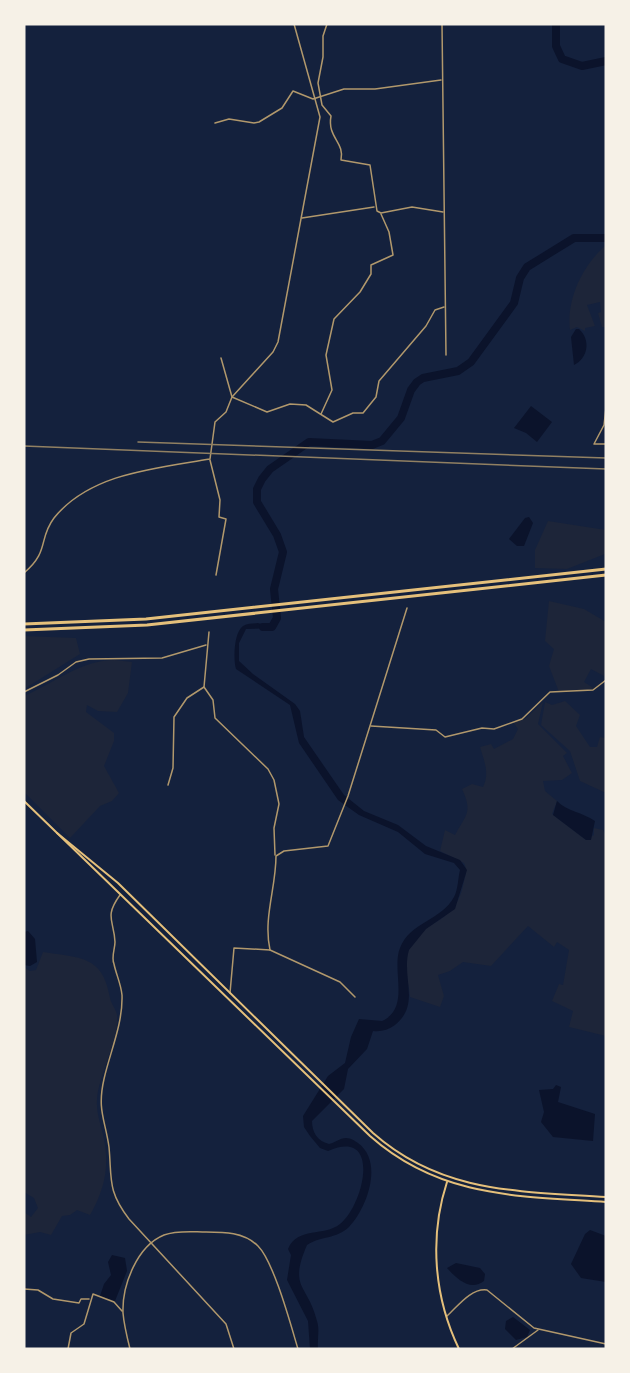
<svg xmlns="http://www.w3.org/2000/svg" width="630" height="1373" font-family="'DM Sans',sans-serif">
<rect width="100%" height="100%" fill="#14213d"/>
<g fill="#1d2539">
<path d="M606,245V327H602L598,313L601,312L600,302L587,305L595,326L585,328V331L577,327L570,330C566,299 583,265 606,245Z"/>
<path d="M548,521L606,530L605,554L567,569L535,568V550Z"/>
<path d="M549,601L584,609L606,622V669L604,676L591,669L584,682L595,689L559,692L549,666L554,649L545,641Z"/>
<path d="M24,636L76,638L80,654L24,689Z"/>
<path d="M115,660L132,662L128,693L117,712L98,711L87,705L86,712L114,733V741L104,766L119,793L112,801L100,806L70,838L24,792V696C54,683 81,660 115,660Z"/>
<path d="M565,701L580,715L576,726L590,747H597L600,737L606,738V793L580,781L570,751L541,725L545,702L552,705Z"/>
<path d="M543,702L538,724L567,753L563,756L572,773L562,780L543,781L545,791L557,801L552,814L586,840L594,835V828L603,830L606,836V1036L569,1027L573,1011L552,1001L559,984L563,985L569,950L557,942L554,947L528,926L491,966L463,962L450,971L438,975L444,996L440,1007L410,997C409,984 403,964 408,951C421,917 456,928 464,881C466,874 467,869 464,863L440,851L445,830L455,835C466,814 473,813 462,789L472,784L483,787C490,773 484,761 480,747L491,744L494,749L513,739L518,729L513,722L525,719Z"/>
<path d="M43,952C80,958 103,955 110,998C111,1004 116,1009 117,1015C120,1037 98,1076 97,1100C96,1116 103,1129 105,1145C109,1170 103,1193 90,1215L77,1210L70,1215L62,1216L51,1235L40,1232L24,1235V1212L31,1217L38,1208L34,1198L24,1192V967L30,971L36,970Z"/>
</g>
<g fill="#0b132b">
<path d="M576,329H579C591,340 588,358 574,365L571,337Z"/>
<path d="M531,406L552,422L537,442L526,433L514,428Z"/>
<path d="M529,517L533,523L524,546H517L509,539L525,518Z"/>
<path d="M258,623L274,628L246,629L239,643V661L253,674L295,704L300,711L304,737L344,795L364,811L398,825L426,846L460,860L467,870L455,909L426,929L409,950C401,977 421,1004 395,1025C388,1030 381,1032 373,1031L367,1049L348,1069L344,1089L312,1121C312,1132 317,1141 329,1144C334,1143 340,1138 346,1138C351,1138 355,1141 358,1143C384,1162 367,1208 349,1227C337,1239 320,1236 307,1245C288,1289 308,1284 317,1321C320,1330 317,1339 318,1349H310L308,1321L287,1280L291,1255L288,1249C298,1226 324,1237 340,1224C364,1205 382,1127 328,1151L320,1148L310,1136L304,1127L303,1116L328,1076L345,1063L351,1037L359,1019L382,1021C411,1008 391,970 400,948C410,922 442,920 454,897C458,890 458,878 460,870L454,863L425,854L398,832L359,815L338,800L299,743L290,705L236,669C233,659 234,632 243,626C248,623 253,624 258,623Z"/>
<path d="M557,801C568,812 582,812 595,821L591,840H586L553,815Z"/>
<path d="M28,931L35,939L37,962L30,966L24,965V932Z"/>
<path d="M556,1085L561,1087L558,1102L595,1114L593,1141L553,1137L541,1122L544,1112L539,1090L553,1089Z"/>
<path d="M590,1230L606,1236V1282L581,1278L571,1264L585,1234Z"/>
<path d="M112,1255L125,1258L127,1271L115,1301L100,1296L104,1284L111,1275L108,1262Z"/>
<path d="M456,1263L480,1268L485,1274L484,1281C470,1292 456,1278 447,1268Z"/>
<path d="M513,1317L530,1330L527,1337L516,1340L505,1329L506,1321Z"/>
</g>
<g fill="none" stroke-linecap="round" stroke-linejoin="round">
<g stroke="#0b132b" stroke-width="8">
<path d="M556,24V46L562,59L582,66L606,61"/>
<path d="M263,627H272L277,618L274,589L283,552L277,535L257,502V489L262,479L270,469L309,442L372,445L382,441L401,418L411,390L417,382L423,378L458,371L471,362L514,303L520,278L527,267L574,238H606"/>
</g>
<g stroke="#b1986c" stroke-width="1.5">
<path d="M327,24L323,36V57L318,83L322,105L331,116C327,138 345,142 341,160L370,165L377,211L381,213L412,207L443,212"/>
<path d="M442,24L446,355"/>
<path d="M215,123L229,119L254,123L259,122L282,108L293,91L313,99L344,89H375L441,80"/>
<path d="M302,218L374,207"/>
<path d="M221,358L232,397L267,412L290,404L306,405L333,422L353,413H363L376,397L379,381L426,326L435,310L444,307"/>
<path d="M606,408L604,425L594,444H606"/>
<path d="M321,414L332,390L326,355L334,319L360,292L371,274V265L393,255L389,232L381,214"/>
<path d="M210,460L220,500L219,517L226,519L216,575"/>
<path d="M24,573C50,551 38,539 54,518C90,473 157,468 210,459L215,422L226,412L232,397L273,352L278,342L320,117L294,24"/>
<path d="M204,687L213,700L215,718L268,769L274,780L279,804L274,828L275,855"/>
<path d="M24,692L58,675L76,662L89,659L162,658L206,645"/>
<path d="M371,726L436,730L445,737L482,728L494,729L522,719L550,692L593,690L606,680"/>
<path d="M168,785L173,768L174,717L187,698L204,687L209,632"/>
<path d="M120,895C104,917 114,920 115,942C115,949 111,957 114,964C116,974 121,984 122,995C123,1024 110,1052 104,1079C97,1110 105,1119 109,1147C112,1179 107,1190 129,1219L226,1324L234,1349"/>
<path d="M270,950C263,918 276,888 276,856L284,851L328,846L348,796L407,608"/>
<path d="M230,993L234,948L270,950L340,982L355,997"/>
<path d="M24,1289L38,1290L53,1299L79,1303L81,1299H89"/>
<path d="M447,1316C458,1306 471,1288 487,1290L534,1328L606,1344"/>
<path d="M68,1349L71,1333L84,1324L93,1294L114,1302L122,1311"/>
<path d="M130,1349C127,1337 124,1325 123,1313C122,1285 137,1246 164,1235C177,1230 193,1232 206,1232C224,1232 244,1232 258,1246C274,1262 291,1326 298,1349"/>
<path d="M512,1349L538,1330"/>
</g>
<g stroke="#e5c07b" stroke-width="2">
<path d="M24,801L370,1136C440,1198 518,1196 606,1202"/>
<path d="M57,833L118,883L373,1133C442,1194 520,1191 606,1197"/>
<path d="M447,1182C429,1237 434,1297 459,1349"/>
</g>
<g stroke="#e5c07b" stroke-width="3">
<path d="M24,624L146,619L606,569"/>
<path d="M24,630L147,625L606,575"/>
</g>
<g stroke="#918062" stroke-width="1.5">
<path d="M138,442L606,458"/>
<path d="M24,446L606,469"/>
</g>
</g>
<rect width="630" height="1373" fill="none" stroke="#f6f1e7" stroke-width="51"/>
</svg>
